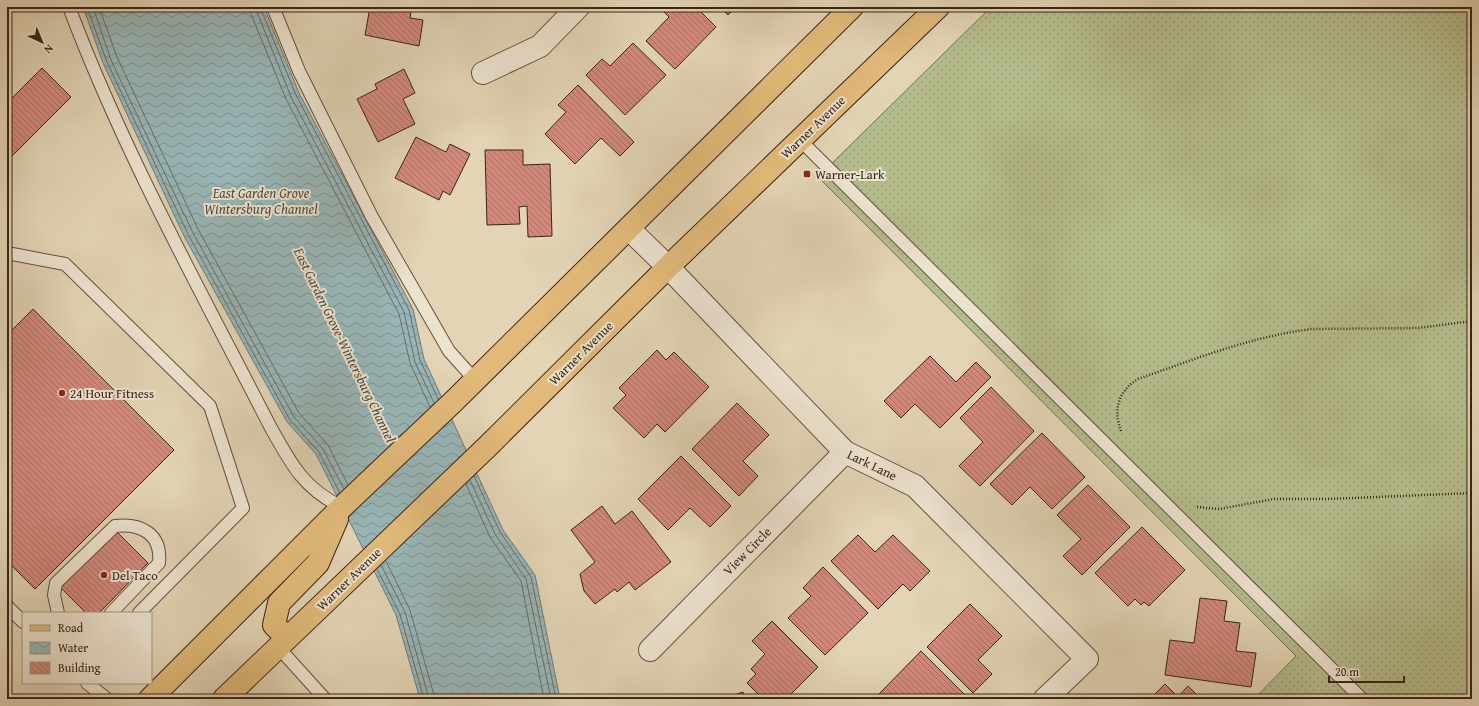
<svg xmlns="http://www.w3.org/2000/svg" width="1479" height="706" font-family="'Gentium Book Plus',serif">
<defs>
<pattern id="grass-dots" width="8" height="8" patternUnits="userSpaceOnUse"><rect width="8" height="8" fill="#b5bc8c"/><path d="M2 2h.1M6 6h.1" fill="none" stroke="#9da178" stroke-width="1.8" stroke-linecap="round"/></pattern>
<pattern id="water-waves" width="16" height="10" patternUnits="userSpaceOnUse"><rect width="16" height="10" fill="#98b6b7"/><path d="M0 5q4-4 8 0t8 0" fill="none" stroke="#7d9494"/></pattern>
<pattern id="building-back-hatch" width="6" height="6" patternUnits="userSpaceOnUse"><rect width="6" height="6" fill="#d4887b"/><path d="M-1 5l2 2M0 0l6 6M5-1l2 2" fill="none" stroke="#ad6f64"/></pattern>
</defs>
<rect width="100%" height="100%" fill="#e2d4b5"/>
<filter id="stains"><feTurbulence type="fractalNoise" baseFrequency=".005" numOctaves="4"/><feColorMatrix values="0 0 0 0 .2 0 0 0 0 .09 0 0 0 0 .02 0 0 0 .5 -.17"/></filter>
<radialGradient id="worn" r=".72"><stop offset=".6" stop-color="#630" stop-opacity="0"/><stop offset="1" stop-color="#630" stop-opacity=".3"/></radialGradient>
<path fill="url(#grass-dots)" stroke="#787052" d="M991,7H1472V699H1254L1296,656L818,177Z"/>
<path fill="url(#water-waves)" stroke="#737c77" d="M83,7H264L299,93L413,309L424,359L503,530L535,575L560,699H420L396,615L316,454L287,422L184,236L103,63Z"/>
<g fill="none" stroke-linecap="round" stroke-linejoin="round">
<g stroke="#6a6d67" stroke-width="1">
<path d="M87,7L107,62L188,234L290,420L319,452L340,493"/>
<path d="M93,7L111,60L192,231L294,417L323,449L344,489"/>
<path d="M99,7L117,57L198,229L299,413L328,445L348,485"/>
<path d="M249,7L251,14L286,99L399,314L410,363L430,407"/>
<path d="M255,7L291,97L404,312L415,362L434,403"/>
<path d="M260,7L296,95L409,310L420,360L438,399"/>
<path d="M474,476L500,532L531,577L556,699"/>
<path d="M470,480L495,534L526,579L551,699"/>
<path d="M466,484L490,537L521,581L544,699"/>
<path d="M386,561L410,610L435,699"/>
<path d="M381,565L405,612L429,699"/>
<path d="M377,569L400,614L424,699"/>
</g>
</g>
<g fill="url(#building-back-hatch)" stroke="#3b2417">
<path d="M370,7H412L410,18L423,20L419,46L365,35Z"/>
<path d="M659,7H696L716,27L675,69L646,41L669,17Z"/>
<path d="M720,7H736L728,15Z"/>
<path d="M633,43L666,75L625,115L586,75L602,59L610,66Z"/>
<path d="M42,68L71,97L7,161V103Z"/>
<path d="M404,69L415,93L403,99L415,124L378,142L357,99L377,89L375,84Z"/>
<path d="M578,85L634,142L620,156L601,138L575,164L545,134L566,112L558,105Z"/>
<path d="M416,137L446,152L450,144L470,154L450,195L443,191L439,200L395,178Z"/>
<path d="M485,150H523V165L550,164L552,236L528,237L527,206L519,207L520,224L487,225Z"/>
<path d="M33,309L174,450L35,589L9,563L7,566V335Z"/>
<path d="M657,350L666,360L674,352L709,387L665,432L657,424L644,438L613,408L626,395L619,388Z"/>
<path d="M930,356L956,382L976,362L991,377L940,428L915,404L901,418L884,401Z"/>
<path d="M991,387L1034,431L980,486L959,466L983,442L960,418Z"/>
<path d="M737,403L769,435L743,461L758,476L739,496L692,449Z"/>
<path d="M1042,433L1085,477L1052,509L1030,487L1012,505L990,484Z"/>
<path d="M681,456L731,506L710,527L690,508L668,530L638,499Z"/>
<path d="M1088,485L1130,527L1082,575L1063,556L1081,539L1057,515Z"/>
<path d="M602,506L615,524L632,511L671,562L635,590L629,582L617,592L615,589L595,604L584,591L580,574L595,562L571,530Z"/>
<path d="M1142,527L1185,570L1149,606L1144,602L1141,605L1135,599L1128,606L1095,573Z"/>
<path d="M115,530L148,563L99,613H86L59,586Z"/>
<path d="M858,535L875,552L893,535L930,571L910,591L903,584L878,609L831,561Z"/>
<path d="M823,567L868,613L825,655L788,618L811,596L803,588Z"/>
<path d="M1200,598L1227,601L1224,621L1240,623L1236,651L1256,653L1251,687L1165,675L1170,640L1194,643Z"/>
<path d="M970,604L1002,636L978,660L992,674L973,693L927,647Z"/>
<path d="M772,621L818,667L786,699H763L747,683L756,674L751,669L765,654L752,641Z"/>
<path d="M921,651L969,699H882L878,695Z"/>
<path d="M1165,684L1178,697L1188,686L1201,699H1150Z"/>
<path d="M743,692L745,699H722Z"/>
</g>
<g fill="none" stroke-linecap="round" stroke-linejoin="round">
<g stroke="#65503e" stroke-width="14">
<g id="lane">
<path d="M69,7C124,153 200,290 271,428C291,464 304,489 342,507"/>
<path d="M273,7L299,71L372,217L449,351L475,380"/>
<path d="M800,140L1362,699"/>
<path d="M7,253L65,264L210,406L243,508L139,613"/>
<path d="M7,606L23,622"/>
<path d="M58,613L54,595L56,583L115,526C141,523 162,534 159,563L111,613"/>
<path d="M278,647L325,699"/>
<path d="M87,683L107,699"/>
</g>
</g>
<g stroke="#65503e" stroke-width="24">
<g id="street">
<path d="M483,73L540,46L578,7"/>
<path d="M629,229L668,267L845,452L915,486L1087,659L1045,699"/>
<path d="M650,650L845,452"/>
</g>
</g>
<g stroke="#3b2417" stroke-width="24">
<g id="primary">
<path d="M287,638L274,625L279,603L318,563L337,519"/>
<path d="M150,699L342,507L454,401L852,7"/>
<path d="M224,699L488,446L668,267L938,7"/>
</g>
</g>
<g stroke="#3b2417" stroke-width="2.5" stroke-dasharray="1 2" stroke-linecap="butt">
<path d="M1121,431C1113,410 1118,391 1138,379C1195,359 1250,337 1311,329L1418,328L1472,321"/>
<path d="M1197,507L1219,509L1274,499H1328L1472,493"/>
</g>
<use href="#lane" stroke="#ece3cf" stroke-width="12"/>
<use href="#street" stroke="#ece3cf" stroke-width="22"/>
<use href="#primary" stroke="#e1ba7a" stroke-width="22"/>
</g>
<g fill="#8f2418" stroke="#ece3cf" stroke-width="1.5">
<rect x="803" y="170" width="8" height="8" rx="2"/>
<circle cx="62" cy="393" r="4"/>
<circle cx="104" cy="575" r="4"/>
</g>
<g text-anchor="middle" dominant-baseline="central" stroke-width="4" stroke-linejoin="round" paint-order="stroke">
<g font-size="13" fill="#3b2417" stroke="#ece3cf">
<text transform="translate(813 127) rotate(-44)">Warner Avenue</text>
<text transform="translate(581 353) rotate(-45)">Warner Avenue</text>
<text transform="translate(872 465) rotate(26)">Lark Lane</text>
<text transform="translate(747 551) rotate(-45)">View Circle</text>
<text transform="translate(349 579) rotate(-44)">Warner Avenue</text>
</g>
<g font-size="13" fill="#3b2417" stroke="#ece3cf" text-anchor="start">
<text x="815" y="174">Warner-Lark</text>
<text x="70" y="393">24 Hour Fitness</text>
<text x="112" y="575">Del Taco</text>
</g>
<g font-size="14" font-style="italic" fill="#52483f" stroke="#ece3cf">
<text x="261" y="193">East Garden Grove<tspan x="261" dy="16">Wintersburg Channel</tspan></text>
<text transform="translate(345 345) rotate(64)">East Garden Grove-Wintersburg Channel</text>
</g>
</g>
<rect width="1479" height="706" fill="none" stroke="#e2d4b5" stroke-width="24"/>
<rect x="8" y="8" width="1463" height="690" fill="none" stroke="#3b2417" stroke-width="2"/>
<rect x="12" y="12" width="1455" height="682" fill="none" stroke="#3b2417"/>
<rect x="22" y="612" width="130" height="72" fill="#ece3cf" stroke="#a59785"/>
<rect x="30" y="625" width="20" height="6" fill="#e1ba7a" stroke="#a59785"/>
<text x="58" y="632" font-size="12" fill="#3b2417">Road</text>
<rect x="30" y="642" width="20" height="12" fill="url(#water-waves)" stroke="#a59785"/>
<text x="58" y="652" font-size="12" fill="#3b2417">Water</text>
<rect x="30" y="662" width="20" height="12" fill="url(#building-back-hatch)" stroke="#a59785"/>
<text x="58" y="672" font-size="12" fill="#3b2417">Building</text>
<g transform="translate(42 42) rotate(136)" stroke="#ece3cf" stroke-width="3" paint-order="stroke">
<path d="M0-3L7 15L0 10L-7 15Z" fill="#3b2417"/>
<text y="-6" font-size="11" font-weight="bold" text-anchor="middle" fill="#3b2417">N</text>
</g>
<path d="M1329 676v6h75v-6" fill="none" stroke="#3b2417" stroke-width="2"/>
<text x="1335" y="676" font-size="12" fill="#3b2417" stroke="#ece3cf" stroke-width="3" paint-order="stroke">20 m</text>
<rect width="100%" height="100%" filter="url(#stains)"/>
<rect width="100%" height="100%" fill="url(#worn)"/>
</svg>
